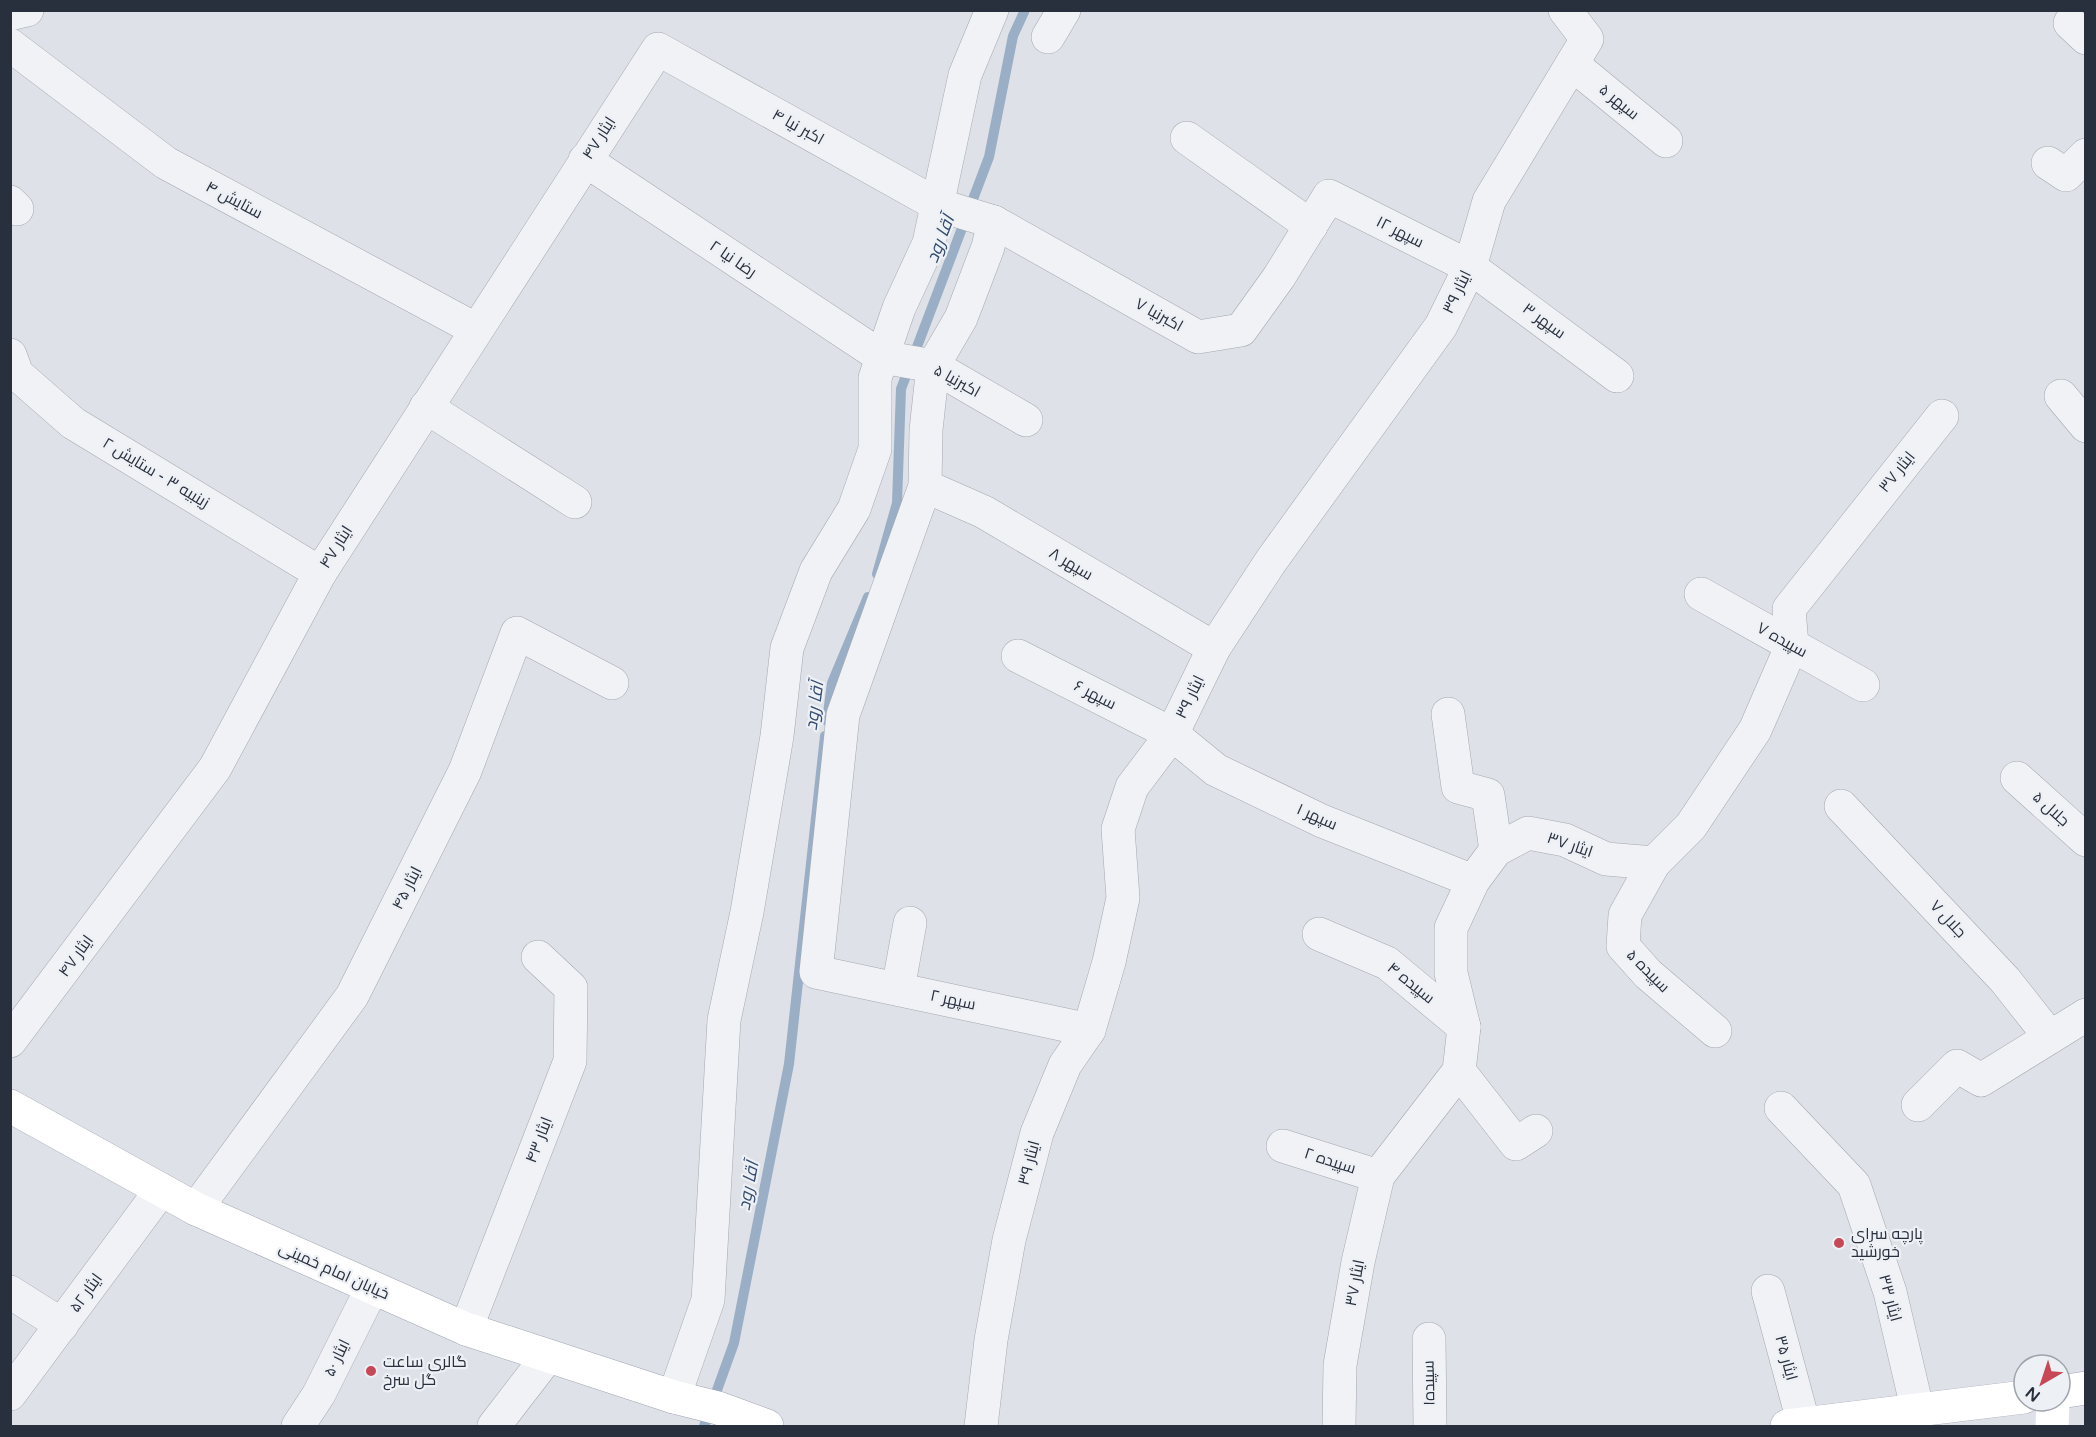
<svg xmlns="http://www.w3.org/2000/svg" width="2096" height="1437" font-family="'Varela Round',Cairo,sans-serif">
<rect width="100%" height="100%" fill="#dee1e7"/>
<g fill="none" stroke-linecap="round" stroke-linejoin="round">
<g stroke="#9aaec5" stroke-width="10">
<path d="M877,574L897,503L901,389L989,157L1013,36L1025,10"/>
<path d="M827,721L832,683L868,597"/>
<path d="M704,1426L734,1343L789,1064L825,736"/>
</g>
<g stroke="#a4a8b1" stroke-width="34">
<g id="minor">
<path d="M10,14L27,10"/>
<path d="M2070,23L2086,38"/>
<path d="M1048,37L1064,10"/>
<path d="M10,45L166,163L475,329"/>
<path d="M1572,64L1666,141"/>
<path d="M1187,138L1311,226"/>
<path d="M585,160L882,357L933,366L1026,420"/>
<path d="M2048,163L2066,175L2086,155"/>
<path d="M10,202L17,209"/>
<path d="M994,222L988,247L961,318L933,366L926,430L925,486L843,715L816,972L1089,1030"/>
<path d="M10,355L17,374L73,423L320,573"/>
<path d="M2061,396L2086,426"/>
<path d="M426,407L575,502"/>
<path d="M925,486L984,512L1214,648"/>
<path d="M1701,594L1863,685"/>
<path d="M1018,656L1172,734L1216,770L1322,821L1473,881"/>
<path d="M1448,714L1458,787L1488,795L1496,850"/>
<path d="M2017,778L2086,840"/>
<path d="M1841,806L2005,980L2050,1037"/>
<path d="M1654,863L1625,915L1623,946L1648,974L1715,1031"/>
<path d="M1319,934L1387,963L1464,1027"/>
<path d="M898,989L910,923"/>
<path d="M10,1041L215,768L320,573L658,49L938,205L994,222L1198,337L1241,330L1279,277L1329,196L1470,267L1617,376"/>
<path d="M1459,1071L1516,1144L1536,1131"/>
<path d="M1918,1105L1957,1066L1981,1080L2086,1015"/>
<path d="M1781,1108L1854,1185L1890,1292L1918,1412"/>
<path d="M1283,1146L1378,1176"/>
<path d="M196,1209L352,996L465,771L517,633L612,683"/>
<path d="M1768,1291L1804,1425"/>
<path d="M10,1292L62,1325"/>
<path d="M466,1329L570,1061L571,988L538,957"/>
<path d="M1429,1339L1430,1426"/>
<path d="M10,1394L161,1190"/>
<path d="M674,1397L708,1300L724,1020L747,912L777,736L787,648L816,571L854,509L875,449V378L899,308L929,243L965,75L992,10"/>
<path d="M298,1426L319,1394L372,1288"/>
<path d="M494,1426L548,1356"/>
<path d="M981,1426L991,1340L1009,1240L1037,1133L1065,1065L1089,1030L1109,962L1123,898L1118,829L1132,787L1172,734L1214,648L1271,561L1441,326L1470,267L1489,201L1587,39L1565,10"/>
<path d="M1339,1426L1340,1365L1358,1262L1378,1176L1459,1071L1464,1027L1451,973V928L1473,881L1496,850L1528,833L1565,840L1606,859L1654,863L1691,826L1755,730L1792,645L1789,609L1942,416"/>
</g>
</g>
<g stroke="#9ea5b2" stroke-width="34">
<g id="primary">
<path d="M10,1106L196,1209L466,1329L674,1397L718,1408L767,1426"/>
<path d="M2060,1392L2086,1388"/>
<path d="M1787,1426L2024,1397"/>
</g>
</g>
<use href="#minor" stroke="#f0f2f5" stroke-width="33"/>
<path stroke="#fff" stroke-width="33" d="M2052,1426L2053,1401"/>
<use href="#primary" stroke="#fff" stroke-width="33"/>
</g>
<g fill="#c74757" stroke="#edf0f4" stroke-width="2">
<circle cx="1839" cy="1243" r="6"/>
<circle cx="371" cy="1371" r="6"/>
</g>
<g text-anchor="middle" dominant-baseline="central" stroke-width="4.5" stroke-linejoin="round" paint-order="stroke">
<g font-size="16" fill="#282f3d" stroke="#edf0f4">
<text transform="translate(1619 102) rotate(39)">سپهر ۵</text>
<text transform="translate(798 127) rotate(29)">اکبر نیا ۴</text>
<text transform="translate(599 138) rotate(-57)">ایثار ۴۷</text>
<text transform="translate(234 200) rotate(28)">ستایش ۴</text>
<text transform="translate(1400 232) rotate(27)">سپهر ۱۲</text>
<text transform="translate(733 259) rotate(34)">رضا نیا ۲</text>
<text transform="translate(1457 292) rotate(-64)">ایثار ۳۹</text>
<text transform="translate(1159 315) rotate(29)">اکبرنیا ۷</text>
<text transform="translate(1544 321) rotate(36)">سپهر ۳</text>
<text transform="translate(957 381) rotate(29)">اکبرنیا ۵</text>
<text transform="translate(1897 472) rotate(-51)">ایثار ۳۷</text>
<text transform="translate(156 473) rotate(31)">زینبیه ۳ - ستایش ۲</text>
<text transform="translate(336 547) rotate(-58)">ایثار ۴۷</text>
<text transform="translate(1071 564) rotate(31)">سپهر ۸</text>
<text transform="translate(1782 640) rotate(29)">سپیده ۷</text>
<text transform="translate(1095 695) rotate(27)">سپهر ۶</text>
<text transform="translate(1190 697) rotate(-64)">ایثار ۳۹</text>
<text transform="translate(2051 809) rotate(42)">جلال ۵</text>
<text transform="translate(1317 817) rotate(24)">سپهر ۱</text>
<text transform="translate(1570 845) rotate(19)">ایثار ۳۷</text>
<text transform="translate(407 888) rotate(-63)">ایثار ۴۵</text>
<text transform="translate(1948 919) rotate(47)">جلال ۷</text>
<text transform="translate(76 956) rotate(-54)">ایثار ۴۷</text>
<text transform="translate(1648 971) rotate(45)">سپیده ۵</text>
<text transform="translate(1411 983) rotate(39)">سپیده ۴</text>
<text transform="translate(953 1000) rotate(12)">سپهر ۲</text>
<text transform="translate(539 1140) rotate(-69)">ایثار ۴۳</text>
<text transform="translate(1330 1161) rotate(18)">سپیده ۲</text>
<text transform="translate(1029 1163) rotate(-75)">ایثار ۳۹</text>
<text transform="translate(334 1271) rotate(24)">خیابان امام خمینی</text>
<text transform="translate(1355 1283) rotate(-79)">ایثار ۳۷</text>
<text transform="translate(86 1293) rotate(-54)">ایثار ۵۲</text>
<text transform="translate(1890 1298) rotate(75)">ایثار ۳۳</text>
<text transform="translate(337 1358) rotate(-64)">ایثار ۵۰</text>
<text transform="translate(1786 1358) rotate(75)">ایثار ۳۵</text>
<text transform="translate(1429 1383) rotate(-91)">سپیده۱</text>
</g>
<g font-size="16" fill="#282f3d" stroke="#edf0f4" text-anchor="start">
<text x="1851" y="1234">پارچه سرای<tspan x="1851" dy="18">خورشید</tspan></text>
<text x="383" y="1362">گالری ساعت<tspan x="383" dy="18">گل سرخ</tspan></text>
</g>
<g font-size="18" font-style="italic" fill="#344c6e" stroke="#edf0f4">
<text transform="translate(940 239) rotate(-69)">آقا رود</text>
<text transform="translate(814 706) rotate(-82)">آقا رود</text>
<text transform="translate(748 1186) rotate(-79)">آقا رود</text>
</g>
</g>
<rect width="2096" height="1437" fill="none" stroke="#282f3d" stroke-width="24"/>
<g transform="translate(2042 1383) rotate(219)"><circle r="28" fill="#edf0f4" stroke="#9ea3ab" stroke-width="1.5"/>
<path d="M0-4.5L10 22L0 15L-10 22Z" fill="#c74757"/>
<text y="-9" font-size="16" font-weight="bold" text-anchor="middle" fill="#282f3d">N</text>
</g>
</svg>
